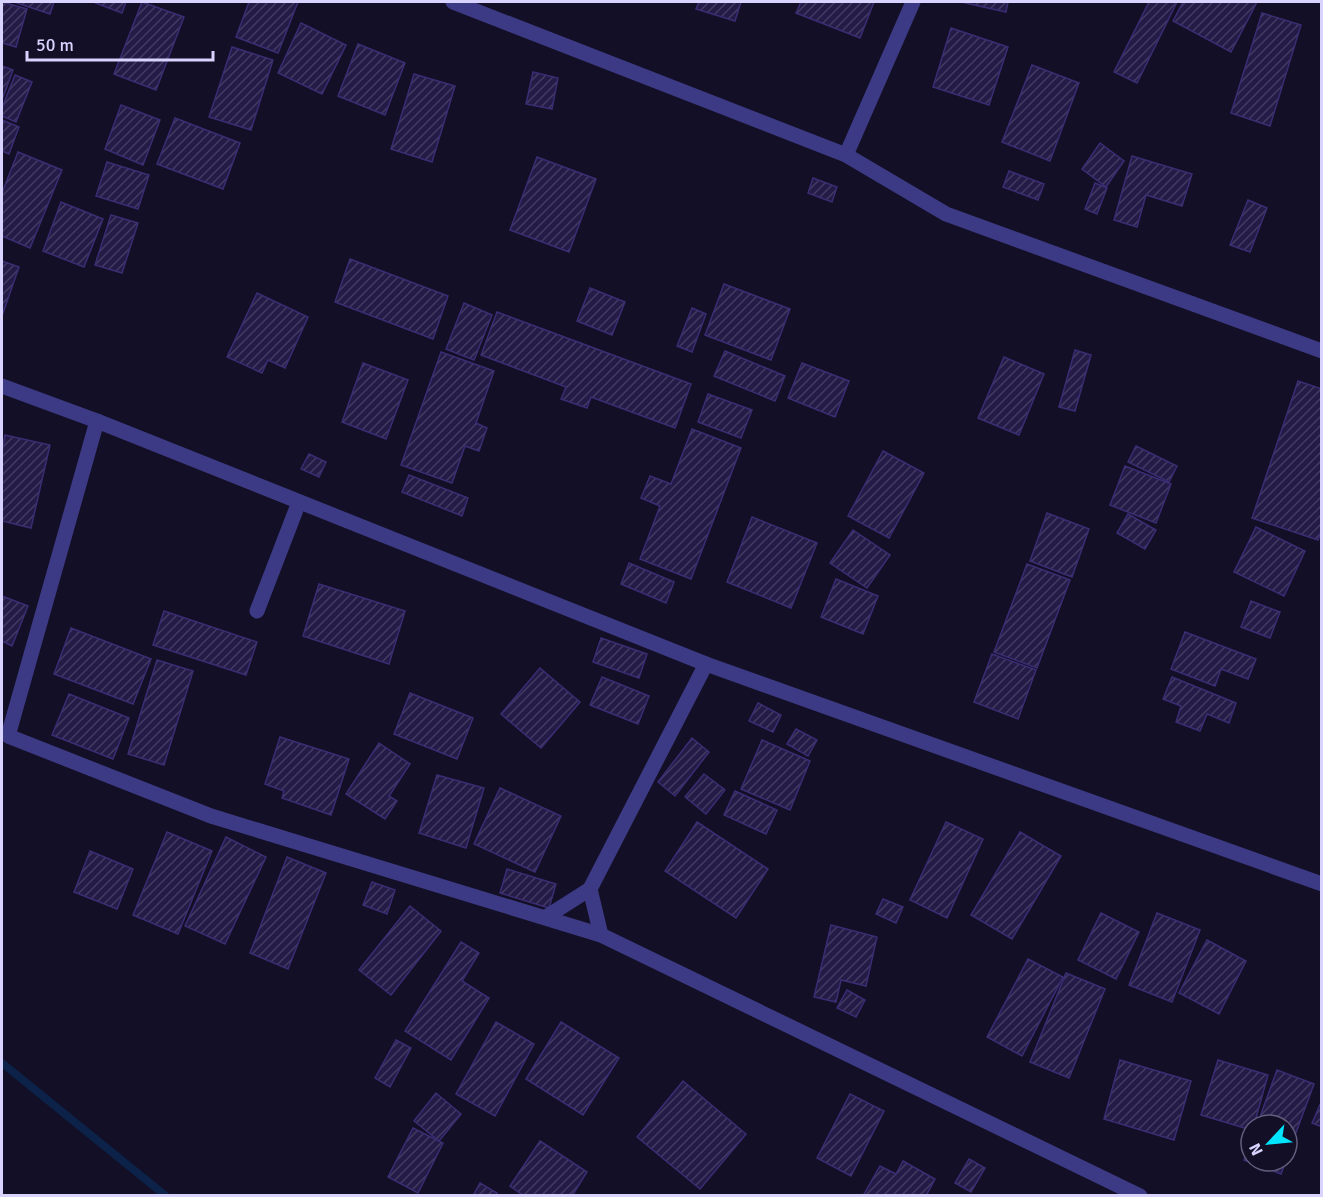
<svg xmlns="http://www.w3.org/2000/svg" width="1323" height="1197" font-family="Signika,sans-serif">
<defs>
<pattern id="building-hatch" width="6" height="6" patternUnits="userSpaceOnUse" patternTransform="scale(1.5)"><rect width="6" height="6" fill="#241b47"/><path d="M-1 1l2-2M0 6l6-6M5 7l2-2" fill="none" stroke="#433b63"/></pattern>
</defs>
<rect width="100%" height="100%" fill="#130f26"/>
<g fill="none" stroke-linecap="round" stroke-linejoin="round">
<path stroke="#0c2248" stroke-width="8" d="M2,1063L166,1196"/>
</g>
<g fill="url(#building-hatch)" stroke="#3b2d73" stroke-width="1.5">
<path d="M2,2L27,9L16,47L2,43Z"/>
<path d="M14,2H54L50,14Z"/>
<path d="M93,2H126L122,13Z"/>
<path d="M142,2L184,17L156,90L114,74Z"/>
<path d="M249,2H298L278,53L236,37Z"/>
<path d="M699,2H741L735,21L696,9Z"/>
<path d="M801,2H874L860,38L796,13Z"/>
<path d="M961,2H1008L1006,12Z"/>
<path d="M1149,2H1177L1137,83L1114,72Z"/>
<path d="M1183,2H1257L1231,52L1173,21Z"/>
<path d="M1262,13L1301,25L1270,126L1231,113Z"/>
<path d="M301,23L346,45L322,94L278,73Z"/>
<path d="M951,28L1008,47L989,105L933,87Z"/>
<path d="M358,44L405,63L385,115L338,96Z"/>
<path d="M232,47L273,60L251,130L209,117Z"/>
<path d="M1032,65L1079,83L1050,161L1002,142Z"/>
<path d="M2,66L13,70L2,100Z"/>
<path d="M533,72L558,78L552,109L526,104Z"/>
<path d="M414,74L455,86L432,162L391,149Z"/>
<path d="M15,75L32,82L16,122L2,116V108Z"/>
<path d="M121,105L160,120L143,165L105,149Z"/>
<path d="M175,118L240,143L223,189L157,164Z"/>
<path d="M2,120L19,127L9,154L2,151Z"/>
<path d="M1100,143L1124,161L1106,187L1082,169Z"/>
<path d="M18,152L62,170L30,248L2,236V193Z"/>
<path d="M1132,156L1192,174L1182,206L1146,195L1137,227L1114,220Z"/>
<path d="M537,157L596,179L569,252L510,230Z"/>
<path d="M107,162L149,175L138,209L96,196Z"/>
<path d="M1009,171L1044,184L1038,200L1003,187Z"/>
<path d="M813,178L837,187L832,202L808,193Z"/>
<path d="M1095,183L1107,188L1097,214L1085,209Z"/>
<path d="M1248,200L1267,208L1250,252L1230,245Z"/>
<path d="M61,202L103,219L84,267L43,251Z"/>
<path d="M111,215L138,223L122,273L95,265Z"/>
<path d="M350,259L448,296L433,339L335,302Z"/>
<path d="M2,261L19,267L2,316Z"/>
<path d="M724,284L790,309L771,360L705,335Z"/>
<path d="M590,288L625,302L612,335L577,321Z"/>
<path d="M257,293L308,317L285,368L268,360L262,373L227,357Z"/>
<path d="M464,303L492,315L474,360L446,349Z"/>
<path d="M692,308L706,314L692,352L677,346Z"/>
<path d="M497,312L691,384L675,428L591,397L587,408L561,399L566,387L481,355Z"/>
<path d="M1075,350L1091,355L1075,411L1059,407Z"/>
<path d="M725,351L785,376L775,401L714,376Z"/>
<path d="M441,352L494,371L476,423L487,428L479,451L465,446L452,483L401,465Z"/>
<path d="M1004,357L1044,374L1019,435L978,418Z"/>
<path d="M363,363L408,380L386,439L342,422Z"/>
<path d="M802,363L849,381L835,417L788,398Z"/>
<path d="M1298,381L1322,389V529L1318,540L1252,518Z"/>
<path d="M708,394L752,410L741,438L698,422Z"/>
<path d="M692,429L741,448L691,579L640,559L660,506L641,498L650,476L671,484Z"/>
<path d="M5,435L50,445L31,528L2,521V453Z"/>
<path d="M1136,446L1177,466L1169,482L1128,462Z"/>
<path d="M883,451L924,473L889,538L848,516Z"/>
<path d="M309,454L326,462L319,477L301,469Z"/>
<path d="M1125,466L1171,484L1156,523L1110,505Z"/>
<path d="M409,475L468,498L462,516L402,492Z"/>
<path d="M1047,513L1089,529L1072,577L1030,561Z"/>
<path d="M1128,514L1156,530L1145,549L1117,533Z"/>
<path d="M752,517L817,543L791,608L727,582Z"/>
<path d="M1256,527L1305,551L1284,596L1234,572Z"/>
<path d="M853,530L890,555L867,588L830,563Z"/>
<path d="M629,563L674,582L666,603L621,584Z"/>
<path d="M1027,564L1070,580L1037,668L994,652Z"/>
<path d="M836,579L878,596L863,634L821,617Z"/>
<path d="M319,584L405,611L389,664L303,636Z"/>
<path d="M2,596L28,606L12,646L2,641Z"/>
<path d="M1251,601L1280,612L1270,638L1241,627Z"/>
<path d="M164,611L257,642L246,675L153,645Z"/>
<path d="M71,628L151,659L133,704L54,674Z"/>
<path d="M1185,632L1256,659L1248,679L1221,669L1215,686L1171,669Z"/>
<path d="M601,638L647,654L639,678L593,662Z"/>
<path d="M992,654L1036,670L1018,719L974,702Z"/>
<path d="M157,660L193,671L164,765L128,754Z"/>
<path d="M540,668L580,702L541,748L501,714Z"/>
<path d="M602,677L649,696L638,724L590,705Z"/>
<path d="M1172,677L1236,703L1229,723L1207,714L1200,731L1176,722L1181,706L1163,699Z"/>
<path d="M410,693L473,718L457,759L394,734Z"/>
<path d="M69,694L129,718L113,759L52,735Z"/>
<path d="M758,703L781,715L773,732L749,721Z"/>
<path d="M796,729L817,740L808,756L787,744Z"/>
<path d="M280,737L349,759L331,815L282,798L284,791L265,784Z"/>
<path d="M692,738L709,752L675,796L658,782Z"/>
<path d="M762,740L810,761L790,810L741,789Z"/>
<path d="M379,743L410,764L389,796L397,801L385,819L346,794Z"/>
<path d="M704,774L725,790L706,814L685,797Z"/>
<path d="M437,775L484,788L466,848L419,833Z"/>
<path d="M500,788L561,816L535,872L474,844Z"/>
<path d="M735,791L777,810L766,834L724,815Z"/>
<path d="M697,822L768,869L736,918L665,871Z"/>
<path d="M946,822L983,839L947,918L910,900Z"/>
<path d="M167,832L212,851L178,934L133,915Z"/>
<path d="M1020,832L1061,856L1012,939L971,915Z"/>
<path d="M226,837L266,857L225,944L185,926Z"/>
<path d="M90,851L133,869L117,909L74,892Z"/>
<path d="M287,857L326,873L288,969L250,953Z"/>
<path d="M507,869L556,884L549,908L500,893Z"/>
<path d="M372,882L395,890L387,914L363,905Z"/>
<path d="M883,899L903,907L896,923L876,914Z"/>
<path d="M410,906L441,931L391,995L359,970Z"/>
<path d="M1101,913L1139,932L1116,979L1078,960Z"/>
<path d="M1157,913L1200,930L1172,1002L1129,985Z"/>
<path d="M831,925L877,937L866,986L841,980L836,1002L814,997Z"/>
<path d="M1207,940L1246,961L1219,1014L1179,993Z"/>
<path d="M461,942L479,953L462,981L489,998L451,1060L405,1031Z"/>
<path d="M1028,959L1063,977L1022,1056L987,1037Z"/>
<path d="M1066,973L1105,989L1069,1078L1030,1062Z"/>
<path d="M847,990L865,1000L856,1017L837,1008Z"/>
<path d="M496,1022L534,1044L495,1116L456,1094Z"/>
<path d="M561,1022L619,1058L583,1115L526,1079Z"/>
<path d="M396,1040L411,1048L390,1087L375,1078Z"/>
<path d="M1120,1060L1191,1081L1174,1140L1104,1119Z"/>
<path d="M1218,1060L1268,1075L1254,1125H1251V1130L1201,1115Z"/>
<path d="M1277,1070L1314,1084L1287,1157V1125H1257Z"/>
<path d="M683,1081L746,1134L700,1189L637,1137Z"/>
<path d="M436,1093L461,1114L439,1141L414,1121Z"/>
<path d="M850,1094L884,1111L851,1176L817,1158Z"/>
<path d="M1322,1100V1127L1312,1123Z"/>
<path d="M413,1128L443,1143L418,1193L388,1177Z"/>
<path d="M540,1141L587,1172L572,1196H524L510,1186Z"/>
<path d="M1251,1141V1161H1286L1281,1174L1244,1160Z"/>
<path d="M969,1159L985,1168L971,1192L955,1183Z"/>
<path d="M903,1161L935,1179L926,1196H863L880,1166L896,1174Z"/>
<path d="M480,1183L497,1193L496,1196H473Z"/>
</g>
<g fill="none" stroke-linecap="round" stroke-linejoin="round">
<g stroke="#3d3a85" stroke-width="15">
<path d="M453,2L846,155L946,214L1322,351"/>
<path d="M846,155L913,2"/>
<path d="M2,386L97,421L706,664L1322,884"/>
<path d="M97,421L8,736L211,816L601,935L1140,1196"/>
<path d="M257,611L299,502"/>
<path d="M590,889L601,935"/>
<path d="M546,917L590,889L706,664"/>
</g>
</g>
<rect width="1323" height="1197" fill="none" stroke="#d9d4ff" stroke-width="6"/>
<g transform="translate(1269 1143) rotate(244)"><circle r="28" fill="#130f26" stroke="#625e7d" stroke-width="1.5"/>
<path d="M0-4.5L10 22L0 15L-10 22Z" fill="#00e5ff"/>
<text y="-9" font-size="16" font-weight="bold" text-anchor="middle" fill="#d9d4ff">N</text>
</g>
<path d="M27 51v9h186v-9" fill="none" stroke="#d9d4ff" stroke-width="3"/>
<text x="36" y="51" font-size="18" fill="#d9d4ff" stroke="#130f26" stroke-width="4.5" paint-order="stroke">50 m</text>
</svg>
